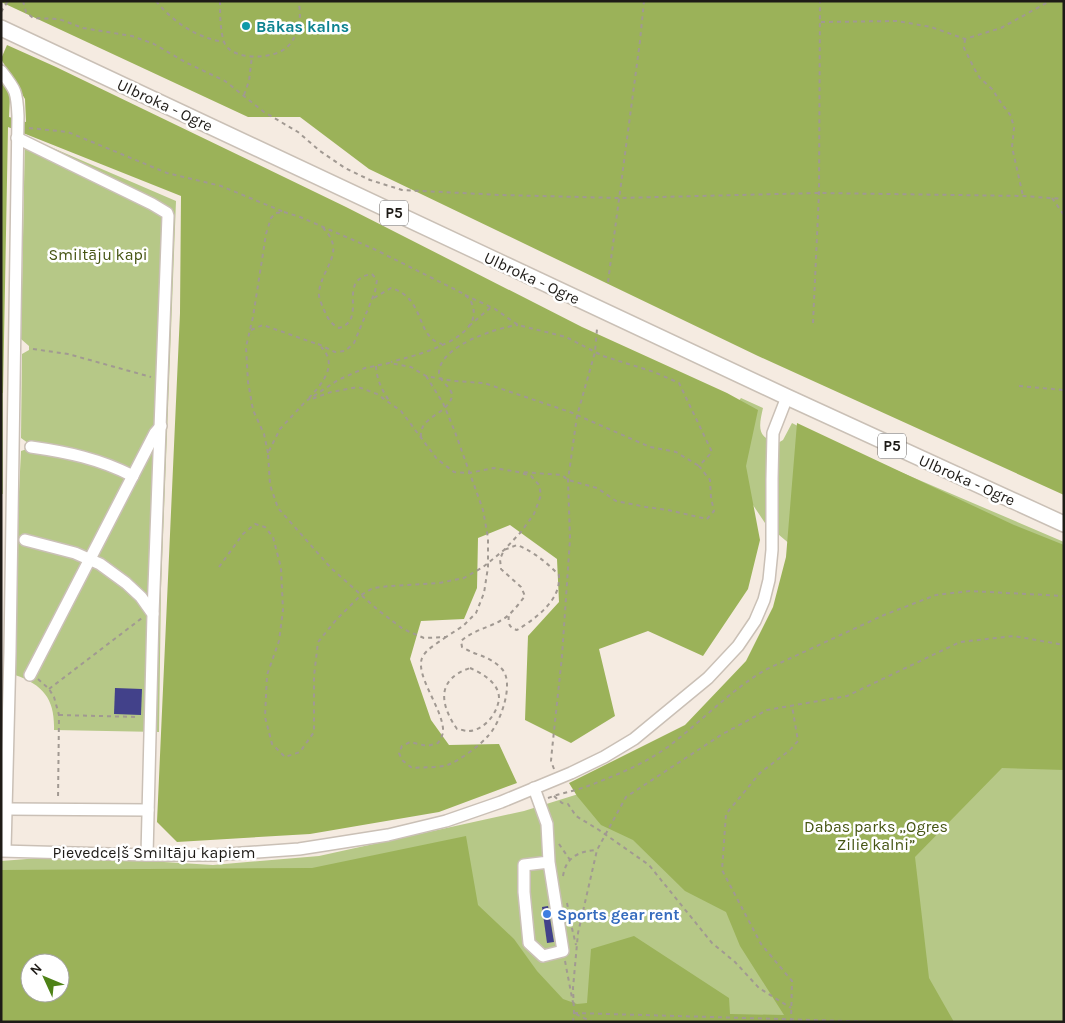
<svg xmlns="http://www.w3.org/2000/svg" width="1065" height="1023" font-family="Karla,sans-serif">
<rect width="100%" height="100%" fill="#f5ebe1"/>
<g fill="#b6c887" fill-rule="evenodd">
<path d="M25,136L176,201L161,589L159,732L54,730C55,700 44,685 15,675L17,533L21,451L27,449L28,443L21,438L22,354L29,350V346L21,339Z"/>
<rect x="1" y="393" width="2" height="101"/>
<path d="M741,398L763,408C759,426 756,438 778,443L783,440L792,423L821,438L1064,542V1022H1V861L66,856L213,865L319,856L524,811L588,791L798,664V551L765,523L741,487L729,414ZM30,963H60V993H30Z"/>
</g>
<g fill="#9bb259" fill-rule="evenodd">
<path d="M1064,1V495L758,356L369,169L300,117H248L1,2Z"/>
<path d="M7,45L56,67L346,207L582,327L727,393L758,410L746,466L760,540L748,589L703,656L648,631L599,649L615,716L571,743L525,720L528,636L559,602L557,559L510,525L478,538L477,588L464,619L421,621L410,659L431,720L449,745L499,744L517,783L439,812L310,834L177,842L157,822L180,313L181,196L8,127L3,393H1V80L10,95L9,117L26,122L25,99L1,59Z"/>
<path d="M797,423L1014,525L1064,545V770L1002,768L915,857L929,978L954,1022H1V870L312,868L466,836L478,905L514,939L537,971L563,999L577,1004L587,1003L591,949L634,936L729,998L730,1014L784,1015L740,946L726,912L685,891L633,840L601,825L577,796L569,783L685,725L746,661L773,607L786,557ZM30,963H60V993H30Z"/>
</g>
<g fill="#42418a">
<path d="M115,688L142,689L141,715L114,714Z"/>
<path d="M548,906L554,942L547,943L542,907Z"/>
</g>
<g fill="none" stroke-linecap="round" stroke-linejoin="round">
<g stroke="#cac0b6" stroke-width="14">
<g id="minor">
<path d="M1,71C16,90 17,92 18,116L10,652L5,850"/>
<path d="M17,138L152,204L167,213L168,216L153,614"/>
<path d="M31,447C67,452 100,459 133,476"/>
<path d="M25,540L75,553L100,564L126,583L141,597L153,614L147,855"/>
<path d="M30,675L155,433L161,426"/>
<path d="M534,788L547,824L549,862L563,951L543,956L529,943L524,892V865L549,862"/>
<path d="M7,809L148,810"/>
<path d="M1,851L147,855H214L299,849L331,844L388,835L446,821L501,802L571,773L604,757L634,739L708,678L738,646L755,621L764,600L769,580L772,550V479L773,433L787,397"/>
</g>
</g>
<g stroke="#cac0b6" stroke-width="18">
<path id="major" d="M1,28L787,397L1064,524"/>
</g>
<g stroke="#a19992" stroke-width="2" stroke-dasharray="4 4" stroke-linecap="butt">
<path d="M23,1L26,12L33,18L59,19L83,28L132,36L154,44L187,63L225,81L264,112L298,132L320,151L345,168L370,180L402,190L501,195L619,198L819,193L1023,196L1064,199"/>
<path d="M156,1C173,22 197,38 224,42"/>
<path d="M220,1C220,12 220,34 225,44C234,61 273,59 286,48C298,38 303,16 298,1"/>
<path d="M1,12L8,1"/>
<path d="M821,22L897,21L931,27L965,39L1001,28L1050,1"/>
<path d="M965,39L964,48L975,70L980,78L993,90L999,100L1011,116L1014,128L1012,147L1023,196"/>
<path d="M244,95L249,81L252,56"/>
<path d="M29,128L68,132L167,173L221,186L284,212"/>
<path d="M1052,198L1064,215"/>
<path d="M608,282L640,41L644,1"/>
<path d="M465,295L493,308"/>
<path d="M374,298L391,288C426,298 415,337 442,344"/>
<path d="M813,323L819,193L820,1"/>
<path d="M469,326L490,308L495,309L518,325L566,337L603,356L654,372L679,383L712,452L699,466L710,480L711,498L714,511L707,519L668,510L646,507L616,501L597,488L568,480L562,475L521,472"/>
<path d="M251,330L263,325L317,344"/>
<path d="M318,344L335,352L345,351L354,343L375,292L377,280L372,274C335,280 369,319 339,328C331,324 328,319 324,310C322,305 318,297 319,292C322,267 347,252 323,228"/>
<path d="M33,349L68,354L151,377"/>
<path d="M376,366C377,381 382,390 390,402"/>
<path d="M426,376L443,403L455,432L483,510L488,538V567L484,593L476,613L463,626L446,637L424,638L403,629L378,610L331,568L278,508L270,485L268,453L280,429L306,401L338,380L365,368L389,363L411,367L426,376L453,381L484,383L570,412L650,447L676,452L699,466"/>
<path d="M1019,386L1064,390"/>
<path d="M309,398C322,384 339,364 321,347"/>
<path d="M421,437C419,419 440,416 449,403C459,389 440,385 439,373C439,346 496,328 518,325"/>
<path d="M268,453L264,434L253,410L248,382L246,347L253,317L266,234L271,218L276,213L284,212L300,217L374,249L464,294C467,297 471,300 472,304C486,339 413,356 391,362"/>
<path d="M219,567L243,534L255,524L265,527L273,537L281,568L283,610L279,641L267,675L265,717L272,744L285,757L300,752L314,732V676L318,642L336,620L361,595L373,588L390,586L439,583L464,578L483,567L504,550L521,532L534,514L541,495L539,485L531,476L518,472L494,468L469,473L454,472L437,459L401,411L377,394L358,387L331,392L309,400"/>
<path d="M446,637C438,643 426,649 422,658C415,677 445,711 443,733C442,736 440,740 438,743L427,746L410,742L402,746L399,753L402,760L412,768C422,767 442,768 450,764C463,758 479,746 488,736C500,724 515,683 502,669C489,655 476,656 462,647L461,641C472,631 487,628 500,621C510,616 518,605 525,596L521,587L501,569L500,559L504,550L517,545C534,552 546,562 559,575C559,579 559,584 558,587C554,605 532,621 517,630C508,627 508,623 509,614"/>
<path d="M470,668C482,673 499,683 499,698C498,713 484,731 468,731C465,731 460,729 457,729C439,703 437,679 470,668Z"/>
<path d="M38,679L49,689L54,697L59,715L58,800"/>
<path d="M49,689L142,618"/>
<path d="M59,715L139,717"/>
<path d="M554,769L551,761L552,750L562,656L570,539L568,480L577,416L595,352L597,329"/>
<path d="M554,796L562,803L568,804L576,816L599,830L649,865L712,943L735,962L759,988L791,1008"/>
<path d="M548,798C561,793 575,791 588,786C617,775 649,762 673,743C705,718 732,689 767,669L884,615L936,595L970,591L1064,596"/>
<path d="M559,844L570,860"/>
<path d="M563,876C566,857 579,851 597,850"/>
<path d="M567,903L569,913"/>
<path d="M570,920L576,945"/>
<path d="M565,961L573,1003"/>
<path d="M574,1013L882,1022"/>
<path d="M576,1014L592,1022"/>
<path d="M573,1022L574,1013L573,988L578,933L597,850L626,797L721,735L767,710L847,696L960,642L1014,636L1064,645"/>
<path d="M791,1022L792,981L761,944L722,870L726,814L760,773L790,750L798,741L792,706"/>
</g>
<use href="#minor" stroke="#fff" stroke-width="11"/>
<use href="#major" stroke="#fff" stroke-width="15"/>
</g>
<circle fill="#0f9aa8" stroke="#fff" stroke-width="2" cx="246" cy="26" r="5"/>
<circle fill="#3f7fe0" stroke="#fff" stroke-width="2" cx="547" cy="914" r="5"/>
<g text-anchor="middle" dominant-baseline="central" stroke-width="5" stroke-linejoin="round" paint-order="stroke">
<g fill="#fff" stroke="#625f5d" stroke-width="1">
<rect x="380" y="200.5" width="28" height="25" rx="4"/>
<rect x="878" y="433.5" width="28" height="25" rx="4"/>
</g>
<g font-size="15" font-weight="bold" fill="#1e1b17">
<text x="394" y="213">P5</text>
<text x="892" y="446">P5</text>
</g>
<g font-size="16" font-weight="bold" fill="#0d838f" stroke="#fff" text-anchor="start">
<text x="256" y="26">Bākas kalns</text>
</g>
<g font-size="16" fill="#1e1b17" stroke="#fff">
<text transform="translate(165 105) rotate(25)">Ulbroka - Ogre</text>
<text transform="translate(532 278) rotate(25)">Ulbroka - Ogre</text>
<text transform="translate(967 480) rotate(24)">Ulbroka - Ogre</text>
<text x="154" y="852">Pievedceļš Smiltāju kapiem</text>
</g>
<g font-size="16" fill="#465513" stroke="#fff">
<text x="98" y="254">Smiltāju kapi</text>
<text x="876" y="826">Dabas parks „Ogres<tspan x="876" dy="18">Zilie kalni”</tspan></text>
</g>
<g font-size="16" font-weight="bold" fill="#366cbe" stroke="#fff" text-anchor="start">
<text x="557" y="914">Sports gear rent</text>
</g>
</g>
<rect width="1065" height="1023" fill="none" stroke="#1e1b17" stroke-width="5"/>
<g transform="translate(45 978) rotate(314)"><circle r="24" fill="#ffffff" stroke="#a5a4a2"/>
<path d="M0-4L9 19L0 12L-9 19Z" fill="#4e8217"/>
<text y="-8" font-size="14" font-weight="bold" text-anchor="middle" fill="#1e1b17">N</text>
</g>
</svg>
